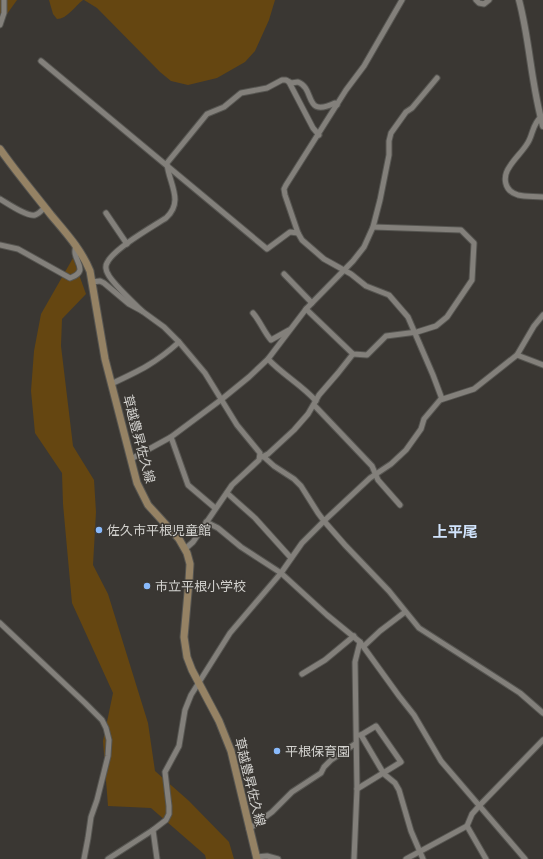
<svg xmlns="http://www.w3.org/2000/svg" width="543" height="859" font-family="Rubik,'Noto Sans JP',sans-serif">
<rect width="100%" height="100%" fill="#3a3733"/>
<g fill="#654611">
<path d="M0,0H17L7,14L0,20Z"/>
<path d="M49,0H83C75,6 67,19 57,19L53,14Z"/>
<path d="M84,0H275L269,20L255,51L245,62L217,78L188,85L171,81L160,72L97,8Z"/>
<path d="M73,258L86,294L62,319L61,346L73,446L94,480L96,512L93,565L108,594L148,723L155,771L189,801L229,842L234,859H206L205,855L189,841L151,808L108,806L103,741L113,693L72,603L63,504L62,473L35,433L31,391L34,351L41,314Z"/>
</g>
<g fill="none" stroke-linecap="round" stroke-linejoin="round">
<g stroke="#565551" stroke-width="7">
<g id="minor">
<path d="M402,0L364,66L346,90L286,185L284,189L285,195L298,233L302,240L324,259L351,274L366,286L389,295L408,317L433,375L442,399"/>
<path d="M476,0L479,3L484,4L489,0"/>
<path d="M0,25L4,13V0"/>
<path d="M41,61L267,249L290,232L298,233"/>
<path d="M289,82L313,128L319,135"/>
<path d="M541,117C532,124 533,136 527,144C522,152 515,158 510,166C502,177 504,191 518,195C526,197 535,196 543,197"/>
<path d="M0,199C7,203 27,217 35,215C39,214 42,210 45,207"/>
<path d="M106,213L127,244"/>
<path d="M0,245L18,249L70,278C92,270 70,260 76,246"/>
<path d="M284,274L312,303"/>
<path d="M92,282L100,281L104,283L129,304L142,311L164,327L179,342L205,373L237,425L260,453L259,460L232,485L193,542L185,549"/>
<path d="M306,309L353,354L367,355L386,336L417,332L436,326L447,317L472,280L474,243L461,230L373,227"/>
<path d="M142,311C134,303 112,283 108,274C106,271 105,266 107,263C113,249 152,227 166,218C185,201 168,182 167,163L207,114L224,107L241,93L267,88L282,80H286L291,83L298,82C316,89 303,118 335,103L337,105"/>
<path d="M253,313C260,321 264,332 271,340L289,330"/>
<path d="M517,355L543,365"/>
<path d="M268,359C283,375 302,385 316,401"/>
<path d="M111,384C139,371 156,363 179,342"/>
<path d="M314,405L372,466L378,480L400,505"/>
<path d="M171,437L188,485L215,508"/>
<path d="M262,457L268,454L294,430L308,414L319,395L338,373L353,354"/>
<path d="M264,457L274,466L294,479L301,486L318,513L324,521L370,478L391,464L406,450L421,429L424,419L440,400L474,389L517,355L534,326L543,315"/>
<path d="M131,459L171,437L222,399L249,377L268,359L306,309L353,261L364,247L373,227L380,200L389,155V141L391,133L406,112L412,108L437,78"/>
<path d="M227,493L255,518L291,558"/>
<path d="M206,522L218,528L241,547L281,573L327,615L360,642L399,696L414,715L441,761L525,859"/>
<path d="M0,623L85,703L102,720L106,728L109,740L108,756L97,800L91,817L88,838L84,859"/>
<path d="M364,646L380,631L405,612"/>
<path d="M302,674L325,660L354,636"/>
<path d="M361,735L384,774L395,783L399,790L411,831L423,859"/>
<path d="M357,789L401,762L376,726L361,735H359"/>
<path d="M467,826L486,859"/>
<path d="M249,829L272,812L292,792L321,773L324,767L331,760L355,744"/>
<path d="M153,830L157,859"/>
<path d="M256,857L267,856L278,859"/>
<path d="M108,859L153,830L166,820L169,814V806L165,772L179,746L185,710L191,695L230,633L281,573L302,543L324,521L345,545L389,591L419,628L500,680L520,693L543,713"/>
<path d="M354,859L357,789L355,662L360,642"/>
<path d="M406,859L467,826L472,814L480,805L543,740"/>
</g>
</g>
<g stroke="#565551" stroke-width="8">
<path id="tertiary" d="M519,0C530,41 531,85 543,126"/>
</g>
<g stroke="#565551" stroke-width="9">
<path id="secondary" d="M0,149C16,172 34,193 51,215C66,233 81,249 90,271L105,359L137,483L148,505L179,539L187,553L190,564L189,581L184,637L187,657L192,670L219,721L231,751L257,859"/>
</g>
<use href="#minor" stroke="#83807b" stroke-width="5"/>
<use href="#tertiary" stroke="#83807b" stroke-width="6"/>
<use href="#secondary" stroke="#958264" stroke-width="7"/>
</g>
<g fill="#89bafc" stroke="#3a3733" stroke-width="1.5">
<circle cx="99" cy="530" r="4"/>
<circle cx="147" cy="586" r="4"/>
<circle cx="277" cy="751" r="4"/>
</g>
<g text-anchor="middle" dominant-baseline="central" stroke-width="3" stroke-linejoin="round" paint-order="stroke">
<g font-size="13" fill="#d3d2cf" stroke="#3a3733">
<text transform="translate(139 439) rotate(75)">草越豊昇佐久線</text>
<text transform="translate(250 782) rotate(76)">草越豊昇佐久線</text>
</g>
<g font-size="13" fill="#d3d2cf" stroke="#3a3733" text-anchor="start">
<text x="107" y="530">佐久市平根児童館</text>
<text x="155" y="586">市立平根小学校</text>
<text x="285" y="751">平根保育園</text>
</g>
<g font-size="15" font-weight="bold" fill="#d1e4fd" stroke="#3a3733">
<text x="455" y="532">上平尾</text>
</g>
</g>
</svg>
